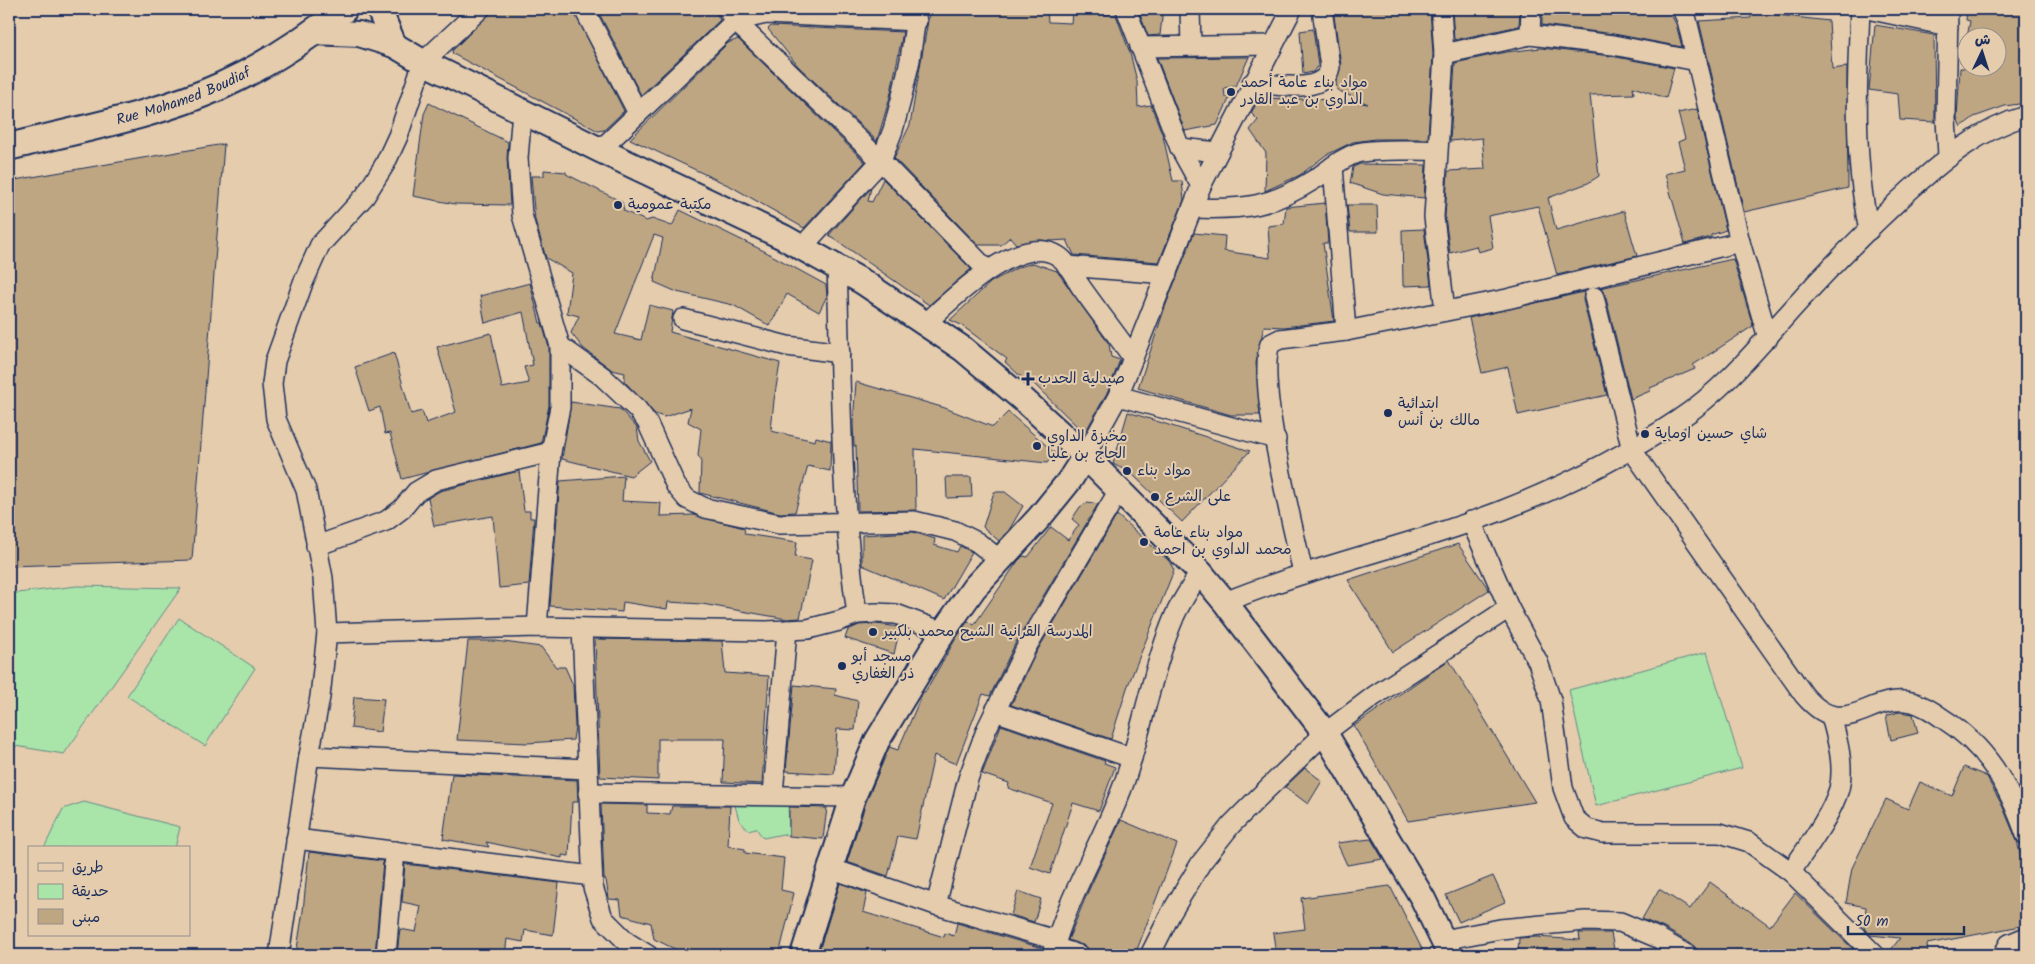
<svg xmlns="http://www.w3.org/2000/svg" width="2035" height="964" font-family="Kalam,'Playpen Sans Arabic',sans-serif">
<rect width="100%" height="100%" fill="#e5ccad"/>
<filter id="ink" filterUnits="userSpaceOnUse"><feTurbulence type="fractalNoise" baseFrequency=".02" numOctaves="2"/><feDisplacementMap in="SourceGraphic" scale="10" xChannelSelector="R" yChannelSelector="G"/><feConvolveMatrix kernelMatrix="1 2 1 2 8 2 1 2 1" color-interpolation-filters="sRGB"/></filter>
<g filter="url(#ink)">
<g fill="#a9e4a9" stroke="#628a84">
<path d="M77,586L181,588L64,754L9,745V594Z"/>
<path d="M179,618L255,668L205,746L127,696Z"/>
<path d="M1707,652L1742,768L1596,806L1569,690Z"/>
<path d="M733,798L788,799L789,836L783,834L763,838L756,828L748,830L739,820Z"/>
<path d="M84,802L180,827L175,848H44L63,809Z"/>
</g>
<g fill="#bea683" stroke="#1b2f5e">
<path d="M494,9H573L624,111L604,130L598,131L453,54L452,51Z"/>
<path d="M597,9H714L720,20L641,95Z"/>
<path d="M930,9H1011L1047,11L1048,22L1071,23L1072,13L1116,15L1130,53L1137,81L1138,107L1151,105L1163,136L1173,181H1182L1184,200L1159,262L1074,255L1067,240L1050,241L1041,240L1016,244L1010,237L1001,245H978L894,158L910,125Z"/>
<path d="M1138,9H1163L1160,35L1148,36Z"/>
<path d="M1333,9H1430L1433,54L1428,139H1375L1353,142L1326,155L1300,175L1265,191L1266,153L1250,130L1258,120L1251,113L1260,98L1340,100L1368,104L1337,90L1336,81L1341,65Z"/>
<path d="M1452,9H1520L1519,26L1454,40Z"/>
<path d="M1542,9H1668L1676,24L1682,47L1614,34L1542,25Z"/>
<path d="M1967,9H2026V103L2005,106L1974,117L1961,127L1957,118L1960,68H1998V38H1967L1970,21L1966,20Z"/>
<path d="M1751,12L1829,21L1832,69L1847,67L1848,188L1744,212L1699,21L1751,18Z"/>
<path d="M1875,25L1934,35L1935,122L1900,120L1898,94L1869,90Z"/>
<path d="M771,26L903,32L890,97L877,141L798,66L768,29Z"/>
<path d="M1313,29L1318,65L1313,72L1303,74L1300,31Z"/>
<path d="M738,39L865,162L804,228L732,187L630,139L728,43Z"/>
<path d="M1541,48L1611,56L1674,68L1666,98L1633,87L1634,94L1590,95L1599,176L1588,183L1548,198L1556,230L1624,211L1637,256L1557,275L1538,206L1488,216L1493,248L1478,252L1476,246L1450,253L1445,217L1448,171L1485,169L1482,138L1450,141L1455,63L1506,52Z"/>
<path d="M1249,57L1236,86L1224,88L1225,97H1230L1217,125L1185,131L1157,58Z"/>
<path d="M429,103L508,142L507,159L510,205L455,204L413,196L424,114Z"/>
<path d="M1697,109L1726,230L1711,235V237L1685,244L1665,174L1685,169L1678,142L1685,139L1678,113Z"/>
<path d="M224,144L192,560L9,566V181Z"/>
<path d="M1360,164L1426,165L1424,198L1383,194L1350,183L1353,167Z"/>
<path d="M544,170L566,172V174L622,202L624,211L646,221L652,219L672,226L680,210L764,251L826,285L827,296L819,312L787,294L770,326L733,305L677,292L654,282L663,238L654,235L615,334L641,340L649,305L673,311L670,332L780,363L774,400L771,431L815,441L816,437L831,441L830,471L808,466L795,512L780,513L700,493L701,459L698,456L701,429L688,422L691,408L664,417L655,414L624,381L625,373L612,370L583,348L571,333L579,316L567,313L572,273L546,258L535,220L531,176H544Z"/>
<path d="M883,179L971,269L929,305L829,235L871,188L868,201L872,202Z"/>
<path d="M1325,203L1328,243H1323L1334,321L1284,327L1264,326L1256,363L1260,415H1231L1138,388L1165,307L1194,233L1225,236L1224,251L1270,258L1268,226L1284,224L1286,207Z"/>
<path d="M1347,205H1377L1378,232H1350Z"/>
<path d="M1424,229L1431,285L1403,286L1402,230Z"/>
<path d="M1733,259L1753,326L1693,365L1695,369L1650,388V391L1631,399L1605,294L1600,288Z"/>
<path d="M1033,263L1057,271L1109,344L1111,357L1120,360L1108,391L1087,429L1083,432L1033,383L1030,385L1005,362L1007,359L961,325L950,320L991,282L1019,267Z"/>
<path d="M530,283L540,323H542L549,348V406L541,443L402,479L390,433L385,434L380,407L369,411L355,367L394,353L411,414L422,411L426,423L456,412L437,347L491,333L502,388L529,383L524,367L533,365L523,312L485,323L480,296Z"/>
<path d="M1584,292L1583,300L1607,395L1518,415L1508,367L1482,373L1469,318Z"/>
<path d="M856,382L945,408L993,427L1008,412L1055,453L1047,463L915,449L916,510L858,511L856,446H854L853,423Z"/>
<path d="M571,402L620,409L637,428L639,441L650,461L631,476L562,459Z"/>
<path d="M1128,412L1250,451L1182,522L1131,473L1113,464Z"/>
<path d="M519,471L524,511H530V518H534L529,585L499,588L493,516L434,526L428,498L440,491Z"/>
<path d="M624,476L622,501L661,503L660,516L694,515L744,528L745,534L797,542L795,557L812,560L800,618L787,619L702,604L668,602L667,609L623,602L622,612L550,606L560,481Z"/>
<path d="M946,477H971L972,497L947,498Z"/>
<path d="M994,492H1005L1023,506L1009,530L999,541L983,527Z"/>
<path d="M1088,502L1098,504L1016,642L990,696L983,694L956,764L934,755L916,839L898,836L888,876L847,862L866,802L889,747L898,750L923,692H925L955,640L968,621L974,625L1018,561L1023,556L1028,557L1051,527L1068,540L1079,525L1072,519L1080,507Z"/>
<path d="M1117,515L1169,561L1174,570L1127,688L1111,739L1011,705L1036,653Z"/>
<path d="M913,532L935,539L934,545L957,552L960,546L972,552L944,600L862,565V535Z"/>
<path d="M1458,544L1489,590L1393,652L1348,580Z"/>
<path d="M876,624L900,627L894,654L845,638L848,630L859,625Z"/>
<path d="M595,639L722,641L725,673L769,676L762,784L723,782L725,739H658V780L600,777Z"/>
<path d="M468,641H496L541,647L556,667H565L573,685L575,727L573,740L527,743L457,740Z"/>
<path d="M1449,660L1535,802L1408,821L1354,726Z"/>
<path d="M794,685L836,689L835,695L858,701L855,730L837,729L834,774L786,771Z"/>
<path d="M354,697L384,699L380,732L351,728Z"/>
<path d="M1899,712L1913,714L1918,733L1891,740L1886,716Z"/>
<path d="M1001,725L1105,761L1104,763L1115,767L1099,811L1073,803L1050,874L1030,867L1052,803L1008,788L1009,783L982,774Z"/>
<path d="M1964,767L1986,776L2002,805L2017,841L2026,879V925L1927,944L1928,955H1887L1900,938L1870,935L1864,928L1866,907L1846,903L1852,868L1886,799L1908,809L1920,782L1952,796Z"/>
<path d="M1305,768L1322,781L1308,804L1285,787Z"/>
<path d="M452,774L577,780L578,802H572L569,856L562,855V858L486,842L489,847L443,839Z"/>
<path d="M601,804L647,805V813L670,814L672,806H730L728,846L745,849V853L784,858L781,890L794,893L779,955H698L675,949L654,939L651,923L622,915L620,900L609,899L606,880L604,879Z"/>
<path d="M789,807L827,808L823,839L789,836Z"/>
<path d="M1121,820L1177,844L1135,955H1090L1087,947L1068,940L1087,894Z"/>
<path d="M1371,839L1383,859L1347,865L1337,843Z"/>
<path d="M309,852L383,861L375,955H296L303,911Z"/>
<path d="M405,864L559,883L553,935L525,930L523,942L507,939L505,955H397L400,929L416,932L421,906L402,902Z"/>
<path d="M1493,876L1505,902L1459,922L1446,895Z"/>
<path d="M1710,882L1770,926L1795,893L1859,955H1703L1693,945L1664,928L1642,919L1659,889L1690,909Z"/>
<path d="M840,883L867,893L863,912L944,937L945,933L954,936L957,923L1042,948L1041,955H923L911,951L909,955H833L819,951Z"/>
<path d="M1390,886L1425,955H1276L1273,933L1305,929L1301,898Z"/>
<path d="M1018,891L1041,899L1034,922L1011,915Z"/>
<path d="M1579,933H1611L1615,955H1518L1519,938L1537,937L1580,940Z"/>
</g>
<g fill="none" stroke-linecap="round" stroke-linejoin="round">
<g stroke="#1b2f5e" stroke-width="22">
<g id="minor">
<path d="M584,9L638,113"/>
<path d="M727,9L735,21L881,161L987,270"/>
<path d="M1126,9L1180,148L1201,186"/>
<path d="M1190,9L1191,46"/>
<path d="M1441,9L1444,54L1434,217L1445,311"/>
<path d="M1682,9L1687,20L1740,242L1768,338"/>
<path d="M1860,9C1857,82 1853,157 1869,230"/>
<path d="M1867,9L1948,26"/>
<path d="M1530,35L1531,9"/>
<path d="M1140,47L1272,45"/>
<path d="M1444,54L1530,35L1613,45L1697,61"/>
<path d="M1252,83C1274,84 1325,96 1330,67L1322,9"/>
<path d="M522,111L518,158L522,215L560,346L602,376L637,409L647,422L676,486L687,499L705,508L779,524L914,521L955,531L977,542L1000,560"/>
<path d="M1180,148L1218,152"/>
<path d="M600,150L735,21L766,14L917,21"/>
<path d="M1948,156L1946,118L1948,9"/>
<path d="M1333,166L1346,331"/>
<path d="M1193,208C1244,210 1271,207 1315,179C1329,170 1341,158 1357,153C1380,148 1414,151 1437,150"/>
<path d="M802,247L881,161L893,130L901,100L910,60L917,9"/>
<path d="M1067,266L1167,274"/>
<path d="M837,267C841,383 840,499 857,614"/>
<path d="M1594,297L1632,450L1804,695C1845,744 1868,692 1912,702C1922,705 1934,712 1942,718C1987,746 2009,786 2026,835"/>
<path d="M683,319L787,346L840,353"/>
<path d="M926,323C952,299 1020,231 1058,256C1068,262 1075,278 1081,287C1098,311 1116,334 1133,358"/>
<path d="M1118,396L1276,439"/>
<path d="M1085,456L1118,396L1201,186L1292,9"/>
<path d="M316,546L386,521L402,509L416,492L436,480L551,452"/>
<path d="M1303,573C1293,526 1256,383 1270,344L1280,339L1346,331L1507,299L1740,242"/>
<path d="M1225,602C1294,574 1365,556 1435,534C1520,507 1605,469 1678,420C1725,389 1758,347 1795,306C1831,266 1870,227 1910,190C1945,159 1980,129 2026,116"/>
<path d="M1509,608L1538,662L1551,700L1563,788L1574,818L1587,829L1603,833H1720L1749,842L1791,872L1875,955"/>
<path d="M537,627L551,452L560,407V346"/>
<path d="M582,628L593,887L603,918L627,942L648,955"/>
<path d="M327,633L537,627L766,631L808,629L839,621L857,614L876,613L896,614L943,632"/>
<path d="M995,711L1132,758"/>
<path d="M309,756L587,769"/>
<path d="M588,793L853,797"/>
<path d="M773,794L787,630"/>
<path d="M296,839L592,876"/>
<path d="M830,868L936,905L1056,940"/>
<path d="M1791,872C1807,847 1830,818 1839,789C1845,766 1837,738 1831,716"/>
<path d="M936,905L968,779L987,728L1026,648L1119,490"/>
<path d="M1443,940L1500,929L1585,921L1620,922L1658,938L1687,955"/>
<path d="M1054,947L1079,955"/>
<path d="M279,955L309,756L320,697L327,633L323,578L306,490L276,419L272,384L275,361L303,283L320,245L365,196L385,164L398,136L423,62L480,9"/>
<path d="M386,955L395,851"/>
<path d="M1052,955C1068,895 1103,841 1124,783C1143,728 1152,669 1175,615C1182,600 1192,586 1200,572"/>
<path d="M1150,955L1171,913L1201,863L1231,825L1264,792L1325,733L1374,696L1509,608L1471,521"/>
<path d="M2003,955L2009,944L2026,937"/>
</g>
</g>
<g stroke="#1b2f5e" stroke-width="28">
<g id="tertiary">
<path d="M379,9L394,45"/>
<path d="M312,32L359,34L394,45L423,62L600,150L783,237L863,282L963,349L1026,402L1085,456L1200,572L1225,602L1325,733L1423,899L1450,955"/>
<path d="M803,955L853,797L877,741L943,632L974,588L1039,518L1069,481L1085,456"/>
</g>
</g>
<g stroke="#1b2f5e" stroke-width="30">
<g id="secondary">
<path id="s1" d="M9,147C79,129 155,116 221,86C265,66 306,39 344,9"/>
</g>
</g>
<use href="#minor" stroke="#e5ccad" stroke-width="19"/>
<use href="#tertiary" stroke="#e5ccad" stroke-width="24"/>
<use href="#secondary" stroke="#e5ccad" stroke-width="26"/>
</g>
</g>
<g fill="#1b2f5e" stroke="#e5ccad" stroke-width="2">
<circle cx="1231" cy="92" r="5"/>
<circle cx="618" cy="205" r="5"/>
<path d="M1025.5 371.5h5v5h5v5h-5v5h-5v-5h-5v-5h5z"/>
<circle cx="1388" cy="413" r="5"/>
<circle cx="1645" cy="434" r="5"/>
<circle cx="1037" cy="446" r="5"/>
<circle cx="1127" cy="471" r="5"/>
<circle cx="1155" cy="497" r="5"/>
<circle cx="1144" cy="542" r="5"/>
<circle cx="873" cy="632" r="5"/>
<circle cx="842" cy="666" r="5"/>
</g>
<g text-anchor="middle" dominant-baseline="central" stroke-width="4" stroke-linejoin="round" paint-order="stroke">
<g font-size="15" fill="#1b2f5e" stroke="#e5ccad" text-anchor="start">
<text x="1241" y="83">مواد بناء عامة أحمد<tspan x="1241" dy="17">الداوي بن عبد القادر</tspan></text>
<text x="628" y="205">مكتبة عمومية</text>
<text x="1038" y="379">صيدلية الحدب</text>
<text x="1398" y="404">ابتدائية<tspan x="1398" dy="17">مالك بن أنس</tspan></text>
<text x="1655" y="434">شاي حسين اوماية</text>
<text x="1047" y="437">مخبزة الداوي<tspan x="1047" dy="17">الحاج بن عليا</tspan></text>
<text x="1137" y="471">مواد بناء</text>
<text x="1165" y="497">على الشرع</text>
<text x="1154" y="533">مواد بناء عامة<tspan x="1154" dy="17">محمد الداوي بن احمد</tspan></text>
<text x="883" y="632">المدرسة القرانية الشيح محمد بلكبير</text>
<text x="852" y="657">مسجد أبو<tspan x="852" dy="17">ذر الغفاري</tspan></text>
</g>
<g font-size="15" fill="#1b2f5e" stroke="#e5ccad">
<text stroke="none"><textPath href="#s1" startOffset="182">Rue Mohamed Boudiaf</textPath></text>
</g>
</g>
<rect width="2035" height="964" fill="none" stroke="#e5ccad" stroke-width="30"/>
<rect x="15" y="15" width="2005" height="934" fill="none" stroke="#1b2f5e" stroke-width="2" filter="url(#ink)"/>
<rect x="28" y="846" width="162" height="90" fill="#e5ccad" stroke="#948d8d"/>
<rect x="38" y="863" width="25" height="8" fill="#e5ccad" stroke="#948d8d"/>
<text x="72" y="872" font-size="15" fill="#1b2f5e">طريق</text>
<rect x="38" y="884" width="25" height="15" fill="#a9e4a9" stroke="#948d8d"/>
<text x="72" y="896" font-size="15" fill="#1b2f5e">حديقة</text>
<rect x="38" y="909" width="25" height="15" fill="#bea683" stroke="#948d8d"/>
<text x="72" y="922" font-size="15" fill="#1b2f5e">مبنى</text>
<g transform="translate(1982 52) rotate(4)"><circle r="24" fill="#e5ccad" stroke="#948d8d"/>
<path d="M0-4L9 19L0 12L-9 19Z" fill="#1b2f5e"/>
<text y="-8" font-size="14" font-weight="bold" text-anchor="middle" fill="#1b2f5e">ش</text>
</g>
<path d="M1848 926v8h116v-8" fill="none" stroke="#1b2f5e" stroke-width="2.5"/>
<text x="1855" y="926" font-size="15" fill="#1b2f5e" stroke="#e5ccad" stroke-width="4" paint-order="stroke">50 m</text>
</svg>
